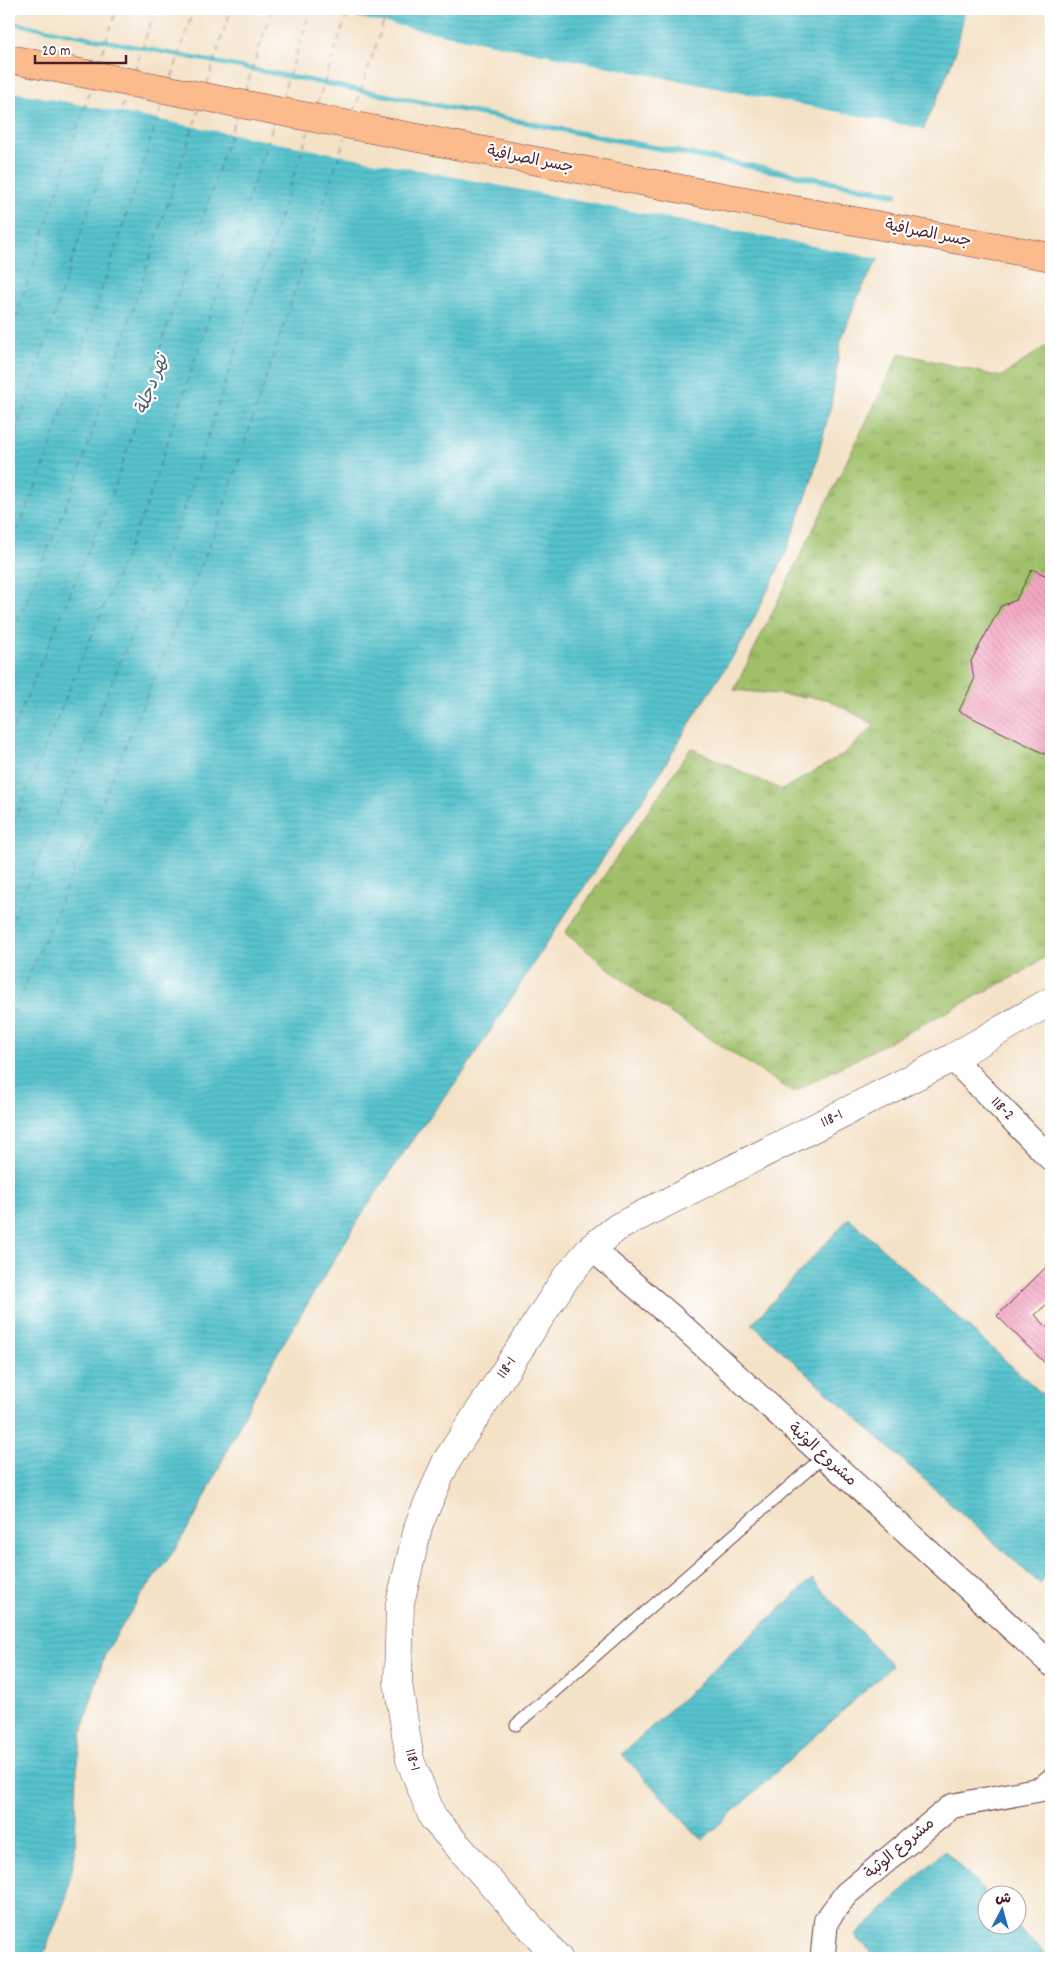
<svg xmlns="http://www.w3.org/2000/svg" width="1060" height="1967" font-family="Dekko,'Playpen Sans Arabic',sans-serif">
<defs>
<pattern id="grass-tufts" width="24" height="20" patternUnits="userSpaceOnUse" patternTransform="scale(1.25)"><rect width="24" height="20" fill="#9fbf67"/><path d="M3 7l-1-3M5 7V3M7 7l1-3M15 17l-1-3M17 17v-4M19 17l1-3" fill="none" stroke="#849b55"/></pattern>
<pattern id="water-rules" width="6" height="5" patternUnits="userSpaceOnUse" patternTransform="scale(1.25)"><rect width="6" height="5" fill="#56c3ce"/><path d="M0 2.5h6" fill="none" stroke="#4ca7b1"/></pattern>
<pattern id="building-back-hatch" width="6" height="6" patternUnits="userSpaceOnUse" patternTransform="scale(1.25)"><rect width="6" height="6" fill="#f4a7c3"/><path d="M-1 5l2 2M0 0l6 6M5-1l2 2" fill="none" stroke="#d38fa8"/></pattern>
</defs>
<rect width="100%" height="100%" fill="#fff"/>
<filter id="ink" filterUnits="userSpaceOnUse"><feTurbulence type="fractalNoise" baseFrequency=".02" numOctaves="2"/><feDisplacementMap in="SourceGraphic" scale="10" xChannelSelector="R" yChannelSelector="G"/><feConvolveMatrix kernelMatrix="1 2 1 2 8 2 1 2 1" color-interpolation-filters="sRGB"/></filter>
<filter id="wash" filterUnits="userSpaceOnUse"><feTurbulence type="fractalNoise" baseFrequency=".0096" numOctaves="4" result="noise"/><feDisplacementMap in="SourceGraphic" scale="20" xChannelSelector="R" yChannelSelector="G"/><feGaussianBlur stdDeviation="1.12" result="paint"/><feColorMatrix in="noise" values="0 0 0 0 0 0 0 0 0 0 0 0 0 0 0 0 0 1.4 0 .05"/><feComposite in="paint" operator="in"/></filter>
<g filter="url(#wash)">
<rect width="100%" height="100%" fill="#f4e2c7"/>
<path fill="url(#grass-tufts)" stroke="#746f49" d="M1044,347L1051,350V953L1023,972L793,1092L639,993L565,933L691,748L782,790L844,754L875,725L827,699L734,690L900,353L1001,377Z"/>
<g fill="url(#water-rules)" stroke="#50717c">
<path d="M9,9H965L957,48L941,90L902,176L880,256L859,294L841,340L831,405L811,483L785,555L743,641L701,705L654,783L555,930L463,1073L415,1136L364,1211L278,1352L248,1407L195,1517L171,1555L139,1598L105,1654L84,1723L77,1769L75,1853L66,1898L42,1958H9Z"/>
<path d="M849,1218L1051,1402V1571L1040,1584L752,1324Z"/>
<path d="M812,1579L892,1666L702,1840L622,1754Z"/>
<path d="M945,1850L987,1895L988,1924L1016,1925L1048,1958H877L855,1936Z"/>
</g>
<g fill="#f4e2c7">
<path d="M9,9H313L925,129L904,177L900,192L9,20Z"/>
<path d="M9,24L898,198L881,259L9,91Z"/>
</g>
<g fill="none" stroke-linecap="round" stroke-linejoin="round">
<g stroke="#4e5864" stroke-width="1" stroke-dasharray="6 5" stroke-linecap="butt">
<path d="M99,62L117,9"/>
<path d="M135,70L155,9"/>
<path d="M172,77L194,9"/>
<path d="M207,84L231,9"/>
<path d="M245,91L272,9"/>
<path d="M282,97L311,9"/>
<path d="M317,104L349,9"/>
<path d="M354,112L388,9"/>
<path d="M9,339L91,87"/>
<path d="M9,454L126,95"/>
<path d="M9,550L44,467L163,102"/>
<path d="M9,642L77,479L199,109"/>
<path d="M9,739L113,492L236,116"/>
<path d="M9,833L147,504L273,125"/>
<path d="M9,928L181,517L308,132"/>
<path d="M9,1024L216,530L345,138"/>
</g>
</g>
<g id="blocks">
<g fill="url(#building-back-hatch)">
<path d="M1032,569L1051,578V757L959,711L974,680L971,661L1001,606L1016,600Z"/>
<path d="M1051,1262V1300L1035,1315L1051,1331V1369L997,1316Z"/>
</g>
</g>
</g>
<g filter="url(#ink)">
<use href="#blocks" fill-opacity="0" stroke="#643c42" stroke-width="1"/>
<g fill="none" stroke-linecap="round" stroke-linejoin="round">
<g stroke="#643c42" stroke-width="13">
<path id="service" d="M516,1725L824,1456"/>
</g>
<g stroke="#643c42" stroke-width="26">
<g id="minor">
<path d="M952,1058L1051,1159"/>
<path d="M591,1248L678,1322L1051,1664"/>
<path d="M824,1958L823,1953L826,1921L846,1894L952,1806L1042,1789L1051,1781"/>
</g>
</g>
<g stroke="#643c42" stroke-width="29">
<path id="tertiary" d="M558,1958L433,1818L410,1760L398,1683L400,1603L419,1524L446,1462L565,1279L591,1248L618,1227L952,1058L1051,1001"/>
</g>
<g stroke="#643c42" stroke-width="29">
<path id="primary" d="M9,59L702,193L1051,257"/>
</g>
<use href="#service" stroke="#fff" stroke-width="11"/>
<use href="#minor" stroke="#fff" stroke-width="24"/>
<use href="#tertiary" stroke="#fff" stroke-width="28"/>
<use href="#primary" stroke="#fbbb8d" stroke-width="28"/>
</g>
</g>
<g text-anchor="middle" dominant-baseline="central" stroke-width="4.5" stroke-linejoin="round" paint-order="stroke">
<g font-size="16" fill="#4a1f2b" stroke="#fff">
<text transform="translate(530 160) rotate(11)">جسر الصرافية</text>
<text transform="translate(928 234) rotate(11)">جسر الصرافية</text>
<text transform="translate(1002 1109) rotate(45)">118-2</text>
<text transform="translate(832 1119) rotate(-27)">118-1</text>
<text transform="translate(507 1368) rotate(-57)">118-1</text>
<text transform="translate(822 1455) rotate(42)">مشروع الوثبة</text>
<text transform="translate(412 1760) rotate(74)">118-1</text>
<text transform="translate(900 1849) rotate(-40)">مشروع الوثبة</text>
</g>
<g font-size="18" font-style="italic" fill="#4e5864" stroke="#fff">
<text transform="translate(153 385) rotate(-69)">نهر دجلة</text>
</g>
</g>
<rect width="1060" height="1967" fill="none" stroke="#fff" stroke-width="30"/>
<g transform="translate(1002 1910) rotate(6)"><circle r="24" fill="#ffffff" stroke="#b7a5aa"/>
<path d="M0-4L9 19L0 12L-9 19Z" fill="#1f6fb2"/>
<text y="-8" font-size="14" font-weight="bold" text-anchor="middle" fill="#4a1f2b">ش</text>
</g>
<path d="M35 55v8h91v-8" fill="none" stroke="#4a1f2b" stroke-width="2.5"/>
<text x="42" y="55" font-size="15" fill="#4a1f2b" stroke="#ffffff" stroke-width="4" paint-order="stroke">20 m</text>
</svg>
